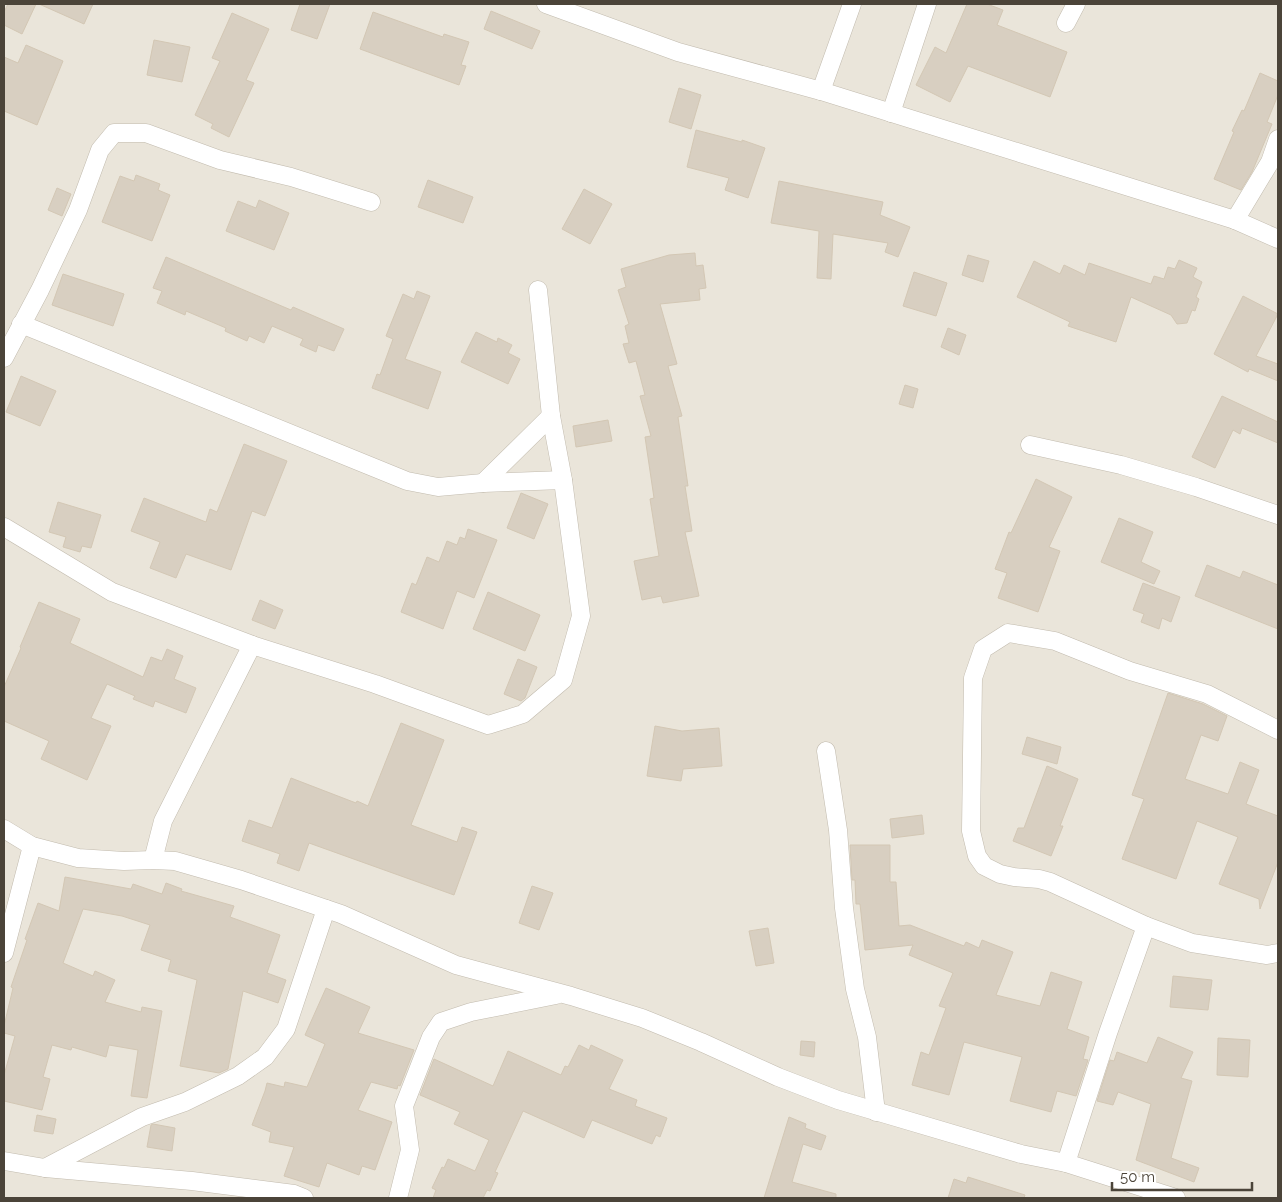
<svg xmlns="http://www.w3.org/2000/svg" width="1282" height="1202" font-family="Raleway,sans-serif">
<rect width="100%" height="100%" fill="#f6f3ec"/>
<rect fill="#eae5da" x="4" y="4" width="1274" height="1194"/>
<g fill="#d8cfc1" stroke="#d3c7b4">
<path d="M8,4H36L22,34L4,25V12Z"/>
<path d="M39,4H93L84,24Z"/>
<path d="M300,4H330L317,39L291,30Z"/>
<path d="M967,4H987L1003,10L997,25L1067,52L1050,97L968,66L950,102L916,85L935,47L946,53Z"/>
<path d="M491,11L540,31L532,49L484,29Z"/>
<path d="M373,12L443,37L444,34L469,42L461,65L466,66L459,85L360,49Z"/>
<path d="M232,13L269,29L246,80L254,83L229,137L211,128L213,124L195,115L220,61L212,58Z"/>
<path d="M154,40L190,47L182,82L147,75Z"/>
<path d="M26,45L63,61L37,125L4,111V57L18,63Z"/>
<path d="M1260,73L1278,81V95L1267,122L1272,124L1252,172L1241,190L1214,179L1234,132L1232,131L1242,110L1244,111Z"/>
<path d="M679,88L701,95L691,129L669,122Z"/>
<path d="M696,130L742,142V140L765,148L748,198L725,190L729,178L687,167Z"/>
<path d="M136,175L160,184L158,190L170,195L152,241L102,222L120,176L134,181Z"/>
<path d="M428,180L473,197L463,223L418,207Z"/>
<path d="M779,181L883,202L880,215L910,227L898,257L885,252L888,243L833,234L831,279L817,278L819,231L771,223Z"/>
<path d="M57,188L71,194L62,216L48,210Z"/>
<path d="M584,189L612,204L590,244L562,229Z"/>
<path d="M259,200L289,213L274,250L226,231L238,201L256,208Z"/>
<path d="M695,253L696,266L703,265L706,288L699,289L700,300L660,304L677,364L668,366L682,416L678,417L688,486H685L692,531L685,532L699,596L663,603L661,596L642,600L634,561L659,556L650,499L654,498L645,437L651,436L640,396L645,395L636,361L629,363L623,344L629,343L625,326L629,324L618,290L626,287L621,269L669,255Z"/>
<path d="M968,255L989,261L983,282L962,275Z"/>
<path d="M166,257L291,310L293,307L344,329L334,351L318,345L316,352L300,345L303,339L272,326L264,343L249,336L247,341L225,331L226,328L186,311L185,315L157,303L162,291L153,288Z"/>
<path d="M1179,260L1197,268L1193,277L1202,282L1196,297L1199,299L1195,311L1192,310L1187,323L1177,324L1171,315L1131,297L1116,342L1068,326L1070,322L1017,297L1034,261L1060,274L1064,265L1085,275L1089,263L1151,284L1154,276L1164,279L1168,267L1175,269Z"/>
<path d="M914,272L947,283L936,316L903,306Z"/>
<path d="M63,274L124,294L113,326L52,305Z"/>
<path d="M417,291L430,296L405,359L441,372L428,409L372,388L377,374L380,375L393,339L386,336L403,294L414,299Z"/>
<path d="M1243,296L1278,314L1256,356L1278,364V381L1249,369L1248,372L1214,354Z"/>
<path d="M948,328L966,335L959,355L941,347Z"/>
<path d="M476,332L497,342L498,338L512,345L508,353L520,359L508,384L461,362Z"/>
<path d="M21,376L56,391L40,426L6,412Z"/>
<path d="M905,385L918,389L913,408L899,404Z"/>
<path d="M1222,396L1278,422V443L1242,428L1240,434L1233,430L1215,468L1192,457Z"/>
<path d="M608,420L612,441L576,447L573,426Z"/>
<path d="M244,444L287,461L265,516L252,511L231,570L186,554L176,578L150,568L160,542L131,531L144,498L206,522L210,509L217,512Z"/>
<path d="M1036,479L1072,497L1049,547L1060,551L1038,612L998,598L1007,573L995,569L1009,532L1011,533Z"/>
<path d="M521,493L548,504L534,539L507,528Z"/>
<path d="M58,502L101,515L91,548L82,546L80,552L63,547L66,537L49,532Z"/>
<path d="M1119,518L1153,532L1141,562L1160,571L1154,584L1101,562Z"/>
<path d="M468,529L497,540L474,598L457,591L443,629L401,612L412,583L416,585L427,557L439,562L447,541L457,545L460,537L465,539Z"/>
<path d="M1207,565L1240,578L1243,571L1278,585V629L1195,596Z"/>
<path d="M1143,583L1180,597L1171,622L1162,618L1159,629L1141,622L1144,614L1133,610Z"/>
<path d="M488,592L540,615L525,651L473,629Z"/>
<path d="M260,600L283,610L275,629L252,620Z"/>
<path d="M39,602L80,619L70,643L143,677L151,657L162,661L167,649L183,656L174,679L196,688L186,713L155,701L153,707L133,699L135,696L107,684L91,718L111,726L87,780L41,759L49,741L4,721V687L21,648L20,647Z"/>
<path d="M518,659L537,667L525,698L521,701L504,694Z"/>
<path d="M1168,693L1203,704L1227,716L1218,741L1201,735L1185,779L1228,794L1240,762L1259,770L1246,804L1278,816V862L1260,909L1259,899L1219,884L1238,837L1197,821L1176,879L1122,859L1144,799L1132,795Z"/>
<path d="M401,723L444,740L411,825L457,842L462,827L477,832L454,895L309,843L299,871L277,863L280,854L242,841L249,820L272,828L291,778L356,803L357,801L368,806Z"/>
<path d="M655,726L682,731L719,728L722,766L683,769L681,781L647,776Z"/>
<path d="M1027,737L1061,747L1057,764L1022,754Z"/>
<path d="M1047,766L1078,779L1060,826H1063L1051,856L1013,841L1018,828H1024Z"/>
<path d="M922,815L924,834L892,838L890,819Z"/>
<path d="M850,845H890V882H896L899,926L910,925L964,946L966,942L979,948L982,940L1013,952L996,995L1040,1006L1051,972L1082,982L1067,1029L1089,1037L1083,1059L1088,1060L1076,1096L1057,1091L1051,1112L1010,1101L1022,1057L964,1042L949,1095L912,1085L921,1052L929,1055L946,1008L939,1006L953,973L909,955L913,945L865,950L860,904H856L855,880H852Z"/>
<path d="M65,877L131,889L133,884L162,894L166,883L182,889L181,891L234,906L230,917L280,935L267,973L286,980L278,1003L243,991L228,1069L219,1073L180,1066L197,980L168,971L171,960L141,950L150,925L122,916L83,909L63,963L93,976L95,971L115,980L105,1002L141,1012L142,1007L162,1011L147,1098L131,1096L138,1050L109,1045L106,1057L72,1047L71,1050L52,1045L43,1077L50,1079L42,1110L4,1101V1075L15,1036L4,1033V1026L13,988L11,987L27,940L25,939L38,903L59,911Z"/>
<path d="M532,886L553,893L539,930L519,923Z"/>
<path d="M768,928L774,963L756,966L749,931Z"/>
<path d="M1173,976L1212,980L1208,1010L1170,1007Z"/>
<path d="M326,988L370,1007L358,1033L414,1050L400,1086L398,1085L397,1089L371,1082L358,1110L392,1122L375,1170L362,1166L359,1175L327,1163L319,1187L284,1176L294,1147L269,1142L271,1132L252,1125L265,1091L267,1083L284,1087L285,1082L307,1087L325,1044L305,1035Z"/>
<path d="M1158,1037L1193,1052L1181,1078L1192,1081L1171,1158L1199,1168L1194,1182L1136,1160L1151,1104L1118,1092L1113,1105L1097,1101L1110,1060L1114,1061L1117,1052L1147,1063Z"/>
<path d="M1218,1038L1250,1040L1248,1077L1217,1075Z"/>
<path d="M801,1041L815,1042L814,1057L800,1055Z"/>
<path d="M579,1045L589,1050L591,1045L623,1060L609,1089L637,1100L635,1106L667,1118L660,1137L656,1135L652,1144L592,1120L584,1138L523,1111L495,1172L498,1173L490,1191L487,1190L483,1198H433L436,1190L432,1188L442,1167L444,1168L448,1159L475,1171L489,1140L454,1124L460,1112L420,1095L434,1059L493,1086L508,1051L561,1075L565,1066L568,1067Z"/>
<path d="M37,1115L56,1119L53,1134L34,1131Z"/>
<path d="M789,1117L806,1124L805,1128L826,1136L821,1150L803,1144L792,1182L836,1194V1198H764Z"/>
<path d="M153,1124L175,1128L172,1151L147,1147L151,1125Z"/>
<path d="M968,1177L1025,1195L1024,1198H948L954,1179L966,1183Z"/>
</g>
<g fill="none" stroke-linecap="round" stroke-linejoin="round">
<g stroke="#c2bbae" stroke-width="19">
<g id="street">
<path d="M546,4L678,52L821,91L1235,220L1278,239"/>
<path d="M1066,23L1076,4"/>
<path d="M821,91L852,4"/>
<path d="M891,113L927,4"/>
<path d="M1235,220L1270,162L1278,139"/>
<path d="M21,324L407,481L438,487L483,483L563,480"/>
<path d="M4,358L40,290L78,210L100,150L114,133H146L220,160L291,177L371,202"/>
<path d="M1030,445L1121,465L1196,487L1278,515"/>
<path d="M483,483L551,416"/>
<path d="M4,527L112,592L252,645L375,684L488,725L523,714L563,680L581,616L563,480L551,416L538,290"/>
<path d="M1278,730L1207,694L1130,671L1055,641L1008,633L983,649L973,678L971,831L977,856L984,866L1000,874L1014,877L1039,879L1050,882L1146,926L1192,943L1267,955L1278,953"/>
<path d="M826,751L838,830L844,908L855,989L867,1037L876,1112"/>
<path d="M4,829L32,846L78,858L124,861L153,860L175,861L241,880L341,914L456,965L571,996L642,1018L701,1042L778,1077L838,1100L1021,1154L1066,1163L1176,1198"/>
<path d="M153,860L163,821L252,645"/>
<path d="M4,953L32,846"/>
<path d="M4,1161L45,1168L192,1181L294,1194L304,1198"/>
<path d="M1066,1163L1108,1033L1146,926"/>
<path d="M45,1168L142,1117L185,1102L238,1076L265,1057L286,1029L326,909"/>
<path d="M398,1198L410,1150L404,1106L431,1037L441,1022L471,1012L556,995"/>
</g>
</g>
<use href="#street" stroke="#fff" stroke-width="18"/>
</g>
<rect width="1282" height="1202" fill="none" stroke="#4b4439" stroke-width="10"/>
<path d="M1112 1182v8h140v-8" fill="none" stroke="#4b4439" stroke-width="2.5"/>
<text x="1120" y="1182" font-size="15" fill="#4b4439" stroke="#ffffff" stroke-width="4" paint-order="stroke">50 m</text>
</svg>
